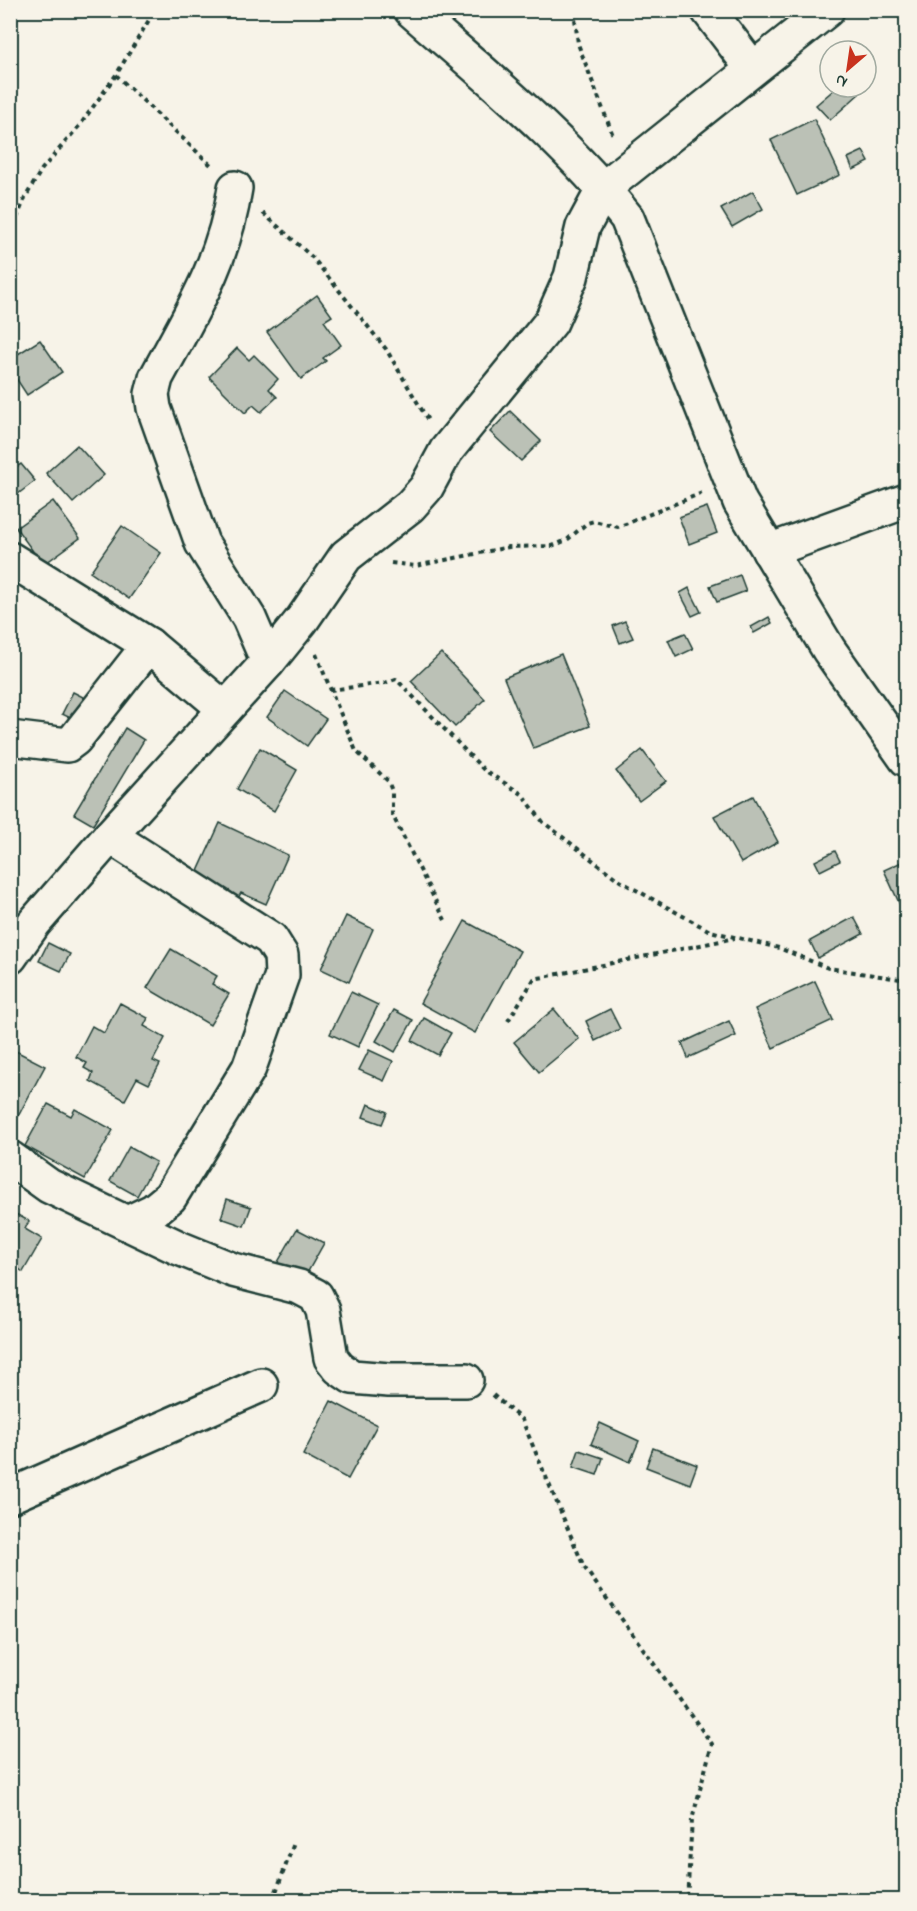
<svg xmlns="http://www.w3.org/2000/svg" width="917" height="1911" font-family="'Indie Flower',sans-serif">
<rect width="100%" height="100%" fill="#f7f3e8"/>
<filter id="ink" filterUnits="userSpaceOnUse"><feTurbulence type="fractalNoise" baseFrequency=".0167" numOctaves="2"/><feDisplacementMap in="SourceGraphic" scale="12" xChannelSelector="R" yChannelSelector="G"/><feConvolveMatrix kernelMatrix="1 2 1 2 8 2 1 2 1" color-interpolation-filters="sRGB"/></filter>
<g filter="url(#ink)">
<g fill="#bbc1b6" stroke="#1f3d34" stroke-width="1.5">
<path d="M837,87L842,92L848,87H853L859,94L830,120L816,105Z"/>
<path d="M814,119L840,175L797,195L771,140Z"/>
<path d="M863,151L869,162L853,170L848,158Z"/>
<path d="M753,191L763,209L732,227L721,209Z"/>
<path d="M317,295L332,316L324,321L341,345L323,358L326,361L301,379L267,332Z"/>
<path d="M40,340L62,372L27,395L10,369V359Z"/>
<path d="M237,348L249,360L254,355L278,379L269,389L277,397L261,412L253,405L245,413L209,377Z"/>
<path d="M510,411L541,441L521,461L490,432Z"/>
<path d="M77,445L104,475L73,503L46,473Z"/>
<path d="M21,464L35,481L14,497L10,492V471Z"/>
<path d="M53,501L80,538L43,565L16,528Z"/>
<path d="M707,507L717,533L689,544L679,517Z"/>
<path d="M122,526L161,553L129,599L90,572Z"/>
<path d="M740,575L746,591L717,602L710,586Z"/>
<path d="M689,588L701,612L692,616L680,593Z"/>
<path d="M769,617L772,623L754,633L751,627Z"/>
<path d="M625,621L633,638L620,643L613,626Z"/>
<path d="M685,633L693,649L676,657L668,640Z"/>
<path d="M441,653L485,699L455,727L411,681Z"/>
<path d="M561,654L590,726L533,748L504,678Z"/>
<path d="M285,691L326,719L307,746L267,717Z"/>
<path d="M73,692L93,702L83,724L62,714Z"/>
<path d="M125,728L144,740L93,825L74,814Z"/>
<path d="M260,748L297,770L274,811L237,789Z"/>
<path d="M642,750L666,781L639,801L616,771Z"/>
<path d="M753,796L778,842L741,863L714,816Z"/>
<path d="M220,823L288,855L266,904L241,893L237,900L194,880Z"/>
<path d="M835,851L840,861L820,871L815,861Z"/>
<path d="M906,860V905L901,907L884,870Z"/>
<path d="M346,916L373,929L349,982L321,969Z"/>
<path d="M854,917L863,934L818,958L810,941Z"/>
<path d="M465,921L520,951L475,1033L420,1003Z"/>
<path d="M48,943L70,954L61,971L39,961Z"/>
<path d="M171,949L217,976L212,984L229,994L210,1025L147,988Z"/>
<path d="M815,981L833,1020L773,1048L755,1009Z"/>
<path d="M351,992L378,1005L358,1047L330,1034Z"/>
<path d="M120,1003L148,1018L144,1026L165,1038L153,1061L160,1064L149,1084L137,1078L125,1100L90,1081L93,1073L84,1068L87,1063L76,1057L92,1026L104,1033Z"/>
<path d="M554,1009L579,1039L539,1072L514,1042Z"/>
<path d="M610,1009L620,1029L595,1041L586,1021Z"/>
<path d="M394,1010L413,1020L395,1052L376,1041Z"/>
<path d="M424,1018L451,1033L438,1055L412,1041Z"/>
<path d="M729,1021L736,1036L688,1058L682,1043Z"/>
<path d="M10,1048L45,1066L15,1122L10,1120Z"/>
<path d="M369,1050L393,1061L384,1081L359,1070Z"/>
<path d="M48,1104L71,1116L75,1109L113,1130L85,1179L25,1146Z"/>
<path d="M368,1104L387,1112L382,1124L363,1117Z"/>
<path d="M129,1147L156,1162L137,1196L110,1181Z"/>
<path d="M227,1199L251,1207L244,1226L221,1218Z"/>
<path d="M10,1211L29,1221L25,1229L42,1239L23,1272L19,1269L10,1284Z"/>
<path d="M297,1229L324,1243L301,1284L274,1269Z"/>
<path d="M331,1401L377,1425L348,1479L303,1455Z"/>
<path d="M600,1423L639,1441L630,1462L591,1444Z"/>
<path d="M653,1448L697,1465L690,1484L646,1467Z"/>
<path d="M579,1450L603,1458L597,1475L573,1467Z"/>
</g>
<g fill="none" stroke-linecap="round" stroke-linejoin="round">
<g stroke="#1f3d34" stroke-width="38">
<g id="minor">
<path d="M411,10C486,76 566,140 627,218L740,502L829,650L906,759"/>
<path d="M708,10L752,68"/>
<path d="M235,188C224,262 191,313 156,378L152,394L154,408L202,543L249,618L268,662"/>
<path d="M769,551L906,501"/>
<path d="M10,559L149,645L225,709"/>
<path d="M10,738L67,745L75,739L149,645"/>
<path d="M110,836L271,939L281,955L282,975L249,1068L170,1197L153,1211L128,1223"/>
<path d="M10,957L34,923L110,836L268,662L302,620L346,556L410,506L426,488L446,451L551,322L571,277L583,227L604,188L827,10"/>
<path d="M10,1158L49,1186L179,1248L233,1270L299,1287L316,1296L323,1310L331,1358L339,1368L352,1377L389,1380H466"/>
<path d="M10,1496L261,1385"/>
</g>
</g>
<g stroke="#1f3d34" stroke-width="4" stroke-dasharray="4.5 4.5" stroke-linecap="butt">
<path d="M574,10L578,44L614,138"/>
<path d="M116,75L213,167"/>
<path d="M263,213L313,258L386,349L429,422"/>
<path d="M10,235L25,198L42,169L80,125L116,75L155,10"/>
<path d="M391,563L416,566L509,547L552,546L567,540L587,523L594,521L618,527L702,493"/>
<path d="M316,654L356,751L388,781L392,791V814L445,920"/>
<path d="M330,690L385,683L396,679L484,770L522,794L543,822L620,881L710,931L779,948L828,968L906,980"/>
<path d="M508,1021L534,979L735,938"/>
<path d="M493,1395L522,1420L584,1567L712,1744L692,1820L687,1900"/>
<path d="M273,1900L294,1843"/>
</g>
<use href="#minor" stroke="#f7f3e8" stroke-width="33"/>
</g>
</g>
<rect width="917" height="1911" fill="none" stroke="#f7f3e8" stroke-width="36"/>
<rect x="18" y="18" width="881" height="1875" fill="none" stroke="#1f3d34" stroke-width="2" filter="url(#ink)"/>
<g transform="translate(848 69) rotate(209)"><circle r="28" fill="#f7f3e8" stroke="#a1aaa0" stroke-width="1.5"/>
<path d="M0-4.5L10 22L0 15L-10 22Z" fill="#c8321e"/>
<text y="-9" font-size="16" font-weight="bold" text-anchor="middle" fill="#1f3d34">N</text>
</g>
</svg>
